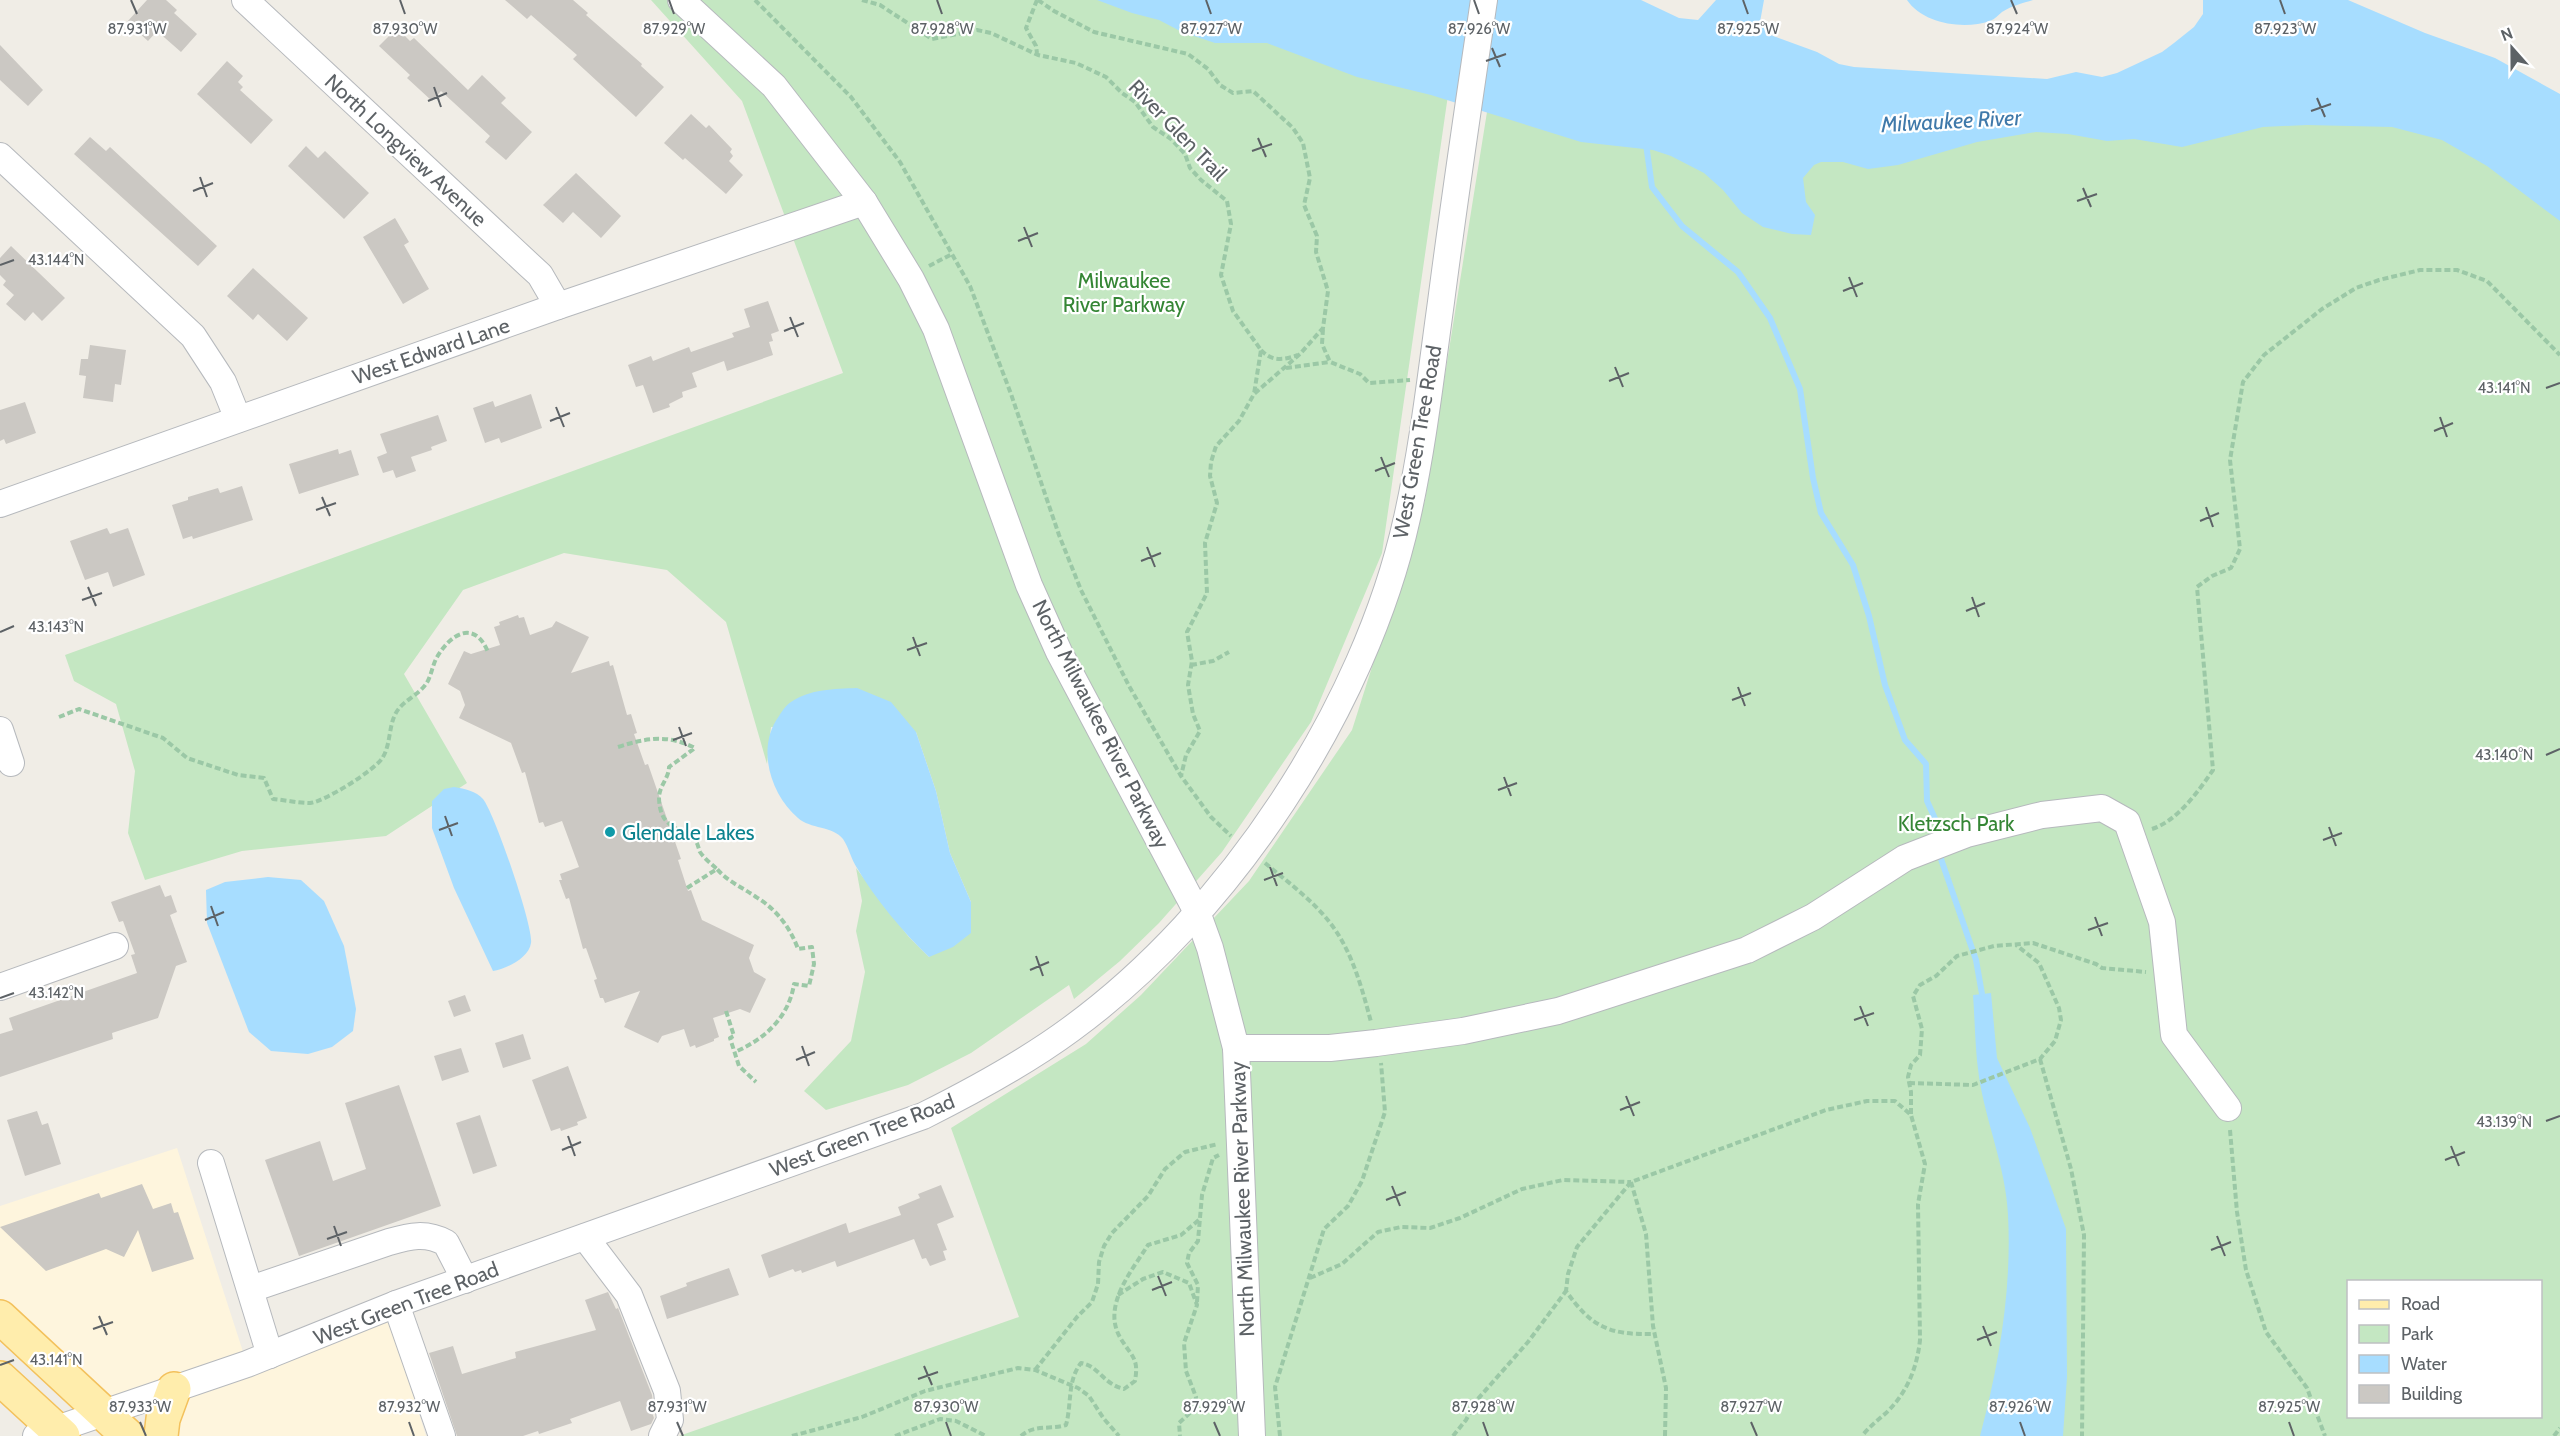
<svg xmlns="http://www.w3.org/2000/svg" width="2560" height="1436" font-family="Cabin,sans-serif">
<rect width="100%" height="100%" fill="#f0ede6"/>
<path fill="#fef5dd" d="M177,1148L247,1364L386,1308L426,1436H161L173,1390L103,1413L0,1317V1206Z"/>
<g fill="#c4e7c2" fill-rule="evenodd">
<path d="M651,0H1414L1448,95L1382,553L1311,722L1222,852L1159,923L1120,961L1074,999L1069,985L971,1053L908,1085L826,1110L804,1091L851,1041L865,972L856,931L862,901L856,868L908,936L929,957L971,902L950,853L936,791L916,732L771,727L767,764L726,622L667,570L564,553L463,590L404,674L467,783L386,836L242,851L145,880L128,833L135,771L116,704L74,681L65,655L843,373L742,101Z"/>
<path d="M2328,55L2560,148V1436H679L1019,1317L951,1128L1086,1044L1141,995L1249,881L1352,730L1425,500L1487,112L1908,105ZM2348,1282H2540V1416H2348Z"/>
</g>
<g fill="#a7ddff">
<path d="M1097,0H1641L1679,18L1698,20L1716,0H1764L1760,22L1768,34L1817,52L1839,64L1854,67L2047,79L2076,72L2102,77L2117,73L2162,52L2174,43L2194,27L2203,14V0H2348L2425,33L2495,58L2560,94V221L2487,166L2442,140L2392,127L2307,125L2263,127L2182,147L2134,139L2107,141L2068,134L2036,132L1977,142L1898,165L1868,169L1843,162H1821L1814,165L1803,178L1806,202L1815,215L1811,235L1792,234L1763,227L1742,213L1723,190L1704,173L1671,156L1653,150L1581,142L1431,95L1357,77L1267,43H1215L1182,32L1159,20L1132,13Z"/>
<path d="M1907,0H2033C2023,3 2011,6 2002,12C1998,15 1995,19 1990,21C1964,30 1923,24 1907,0Z"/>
<path d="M857,688L891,702L916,732L936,791L950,853L971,902V933L953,947L929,957C902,931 876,900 857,868C851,859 849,848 843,839C833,826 810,829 798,818C770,794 756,747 779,716C782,711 786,705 791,702C810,689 834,689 857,688Z"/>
<path d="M454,787C465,789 476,791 483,799C494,812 534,928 531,943C529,958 506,969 493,971L454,888L432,828V801L444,789Z"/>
<path d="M268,877L301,880L324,901L344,946L356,1009L353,1031L332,1047L308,1054L271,1051L249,1032L207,923L206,890L225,882Z"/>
<path d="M1991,993L1997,1058L2030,1128L2066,1229L2067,1377L2063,1436H1980C1999,1365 2012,1289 2008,1215C2006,1168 1986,1123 1979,1077C1975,1050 1975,1022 1973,995Z"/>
</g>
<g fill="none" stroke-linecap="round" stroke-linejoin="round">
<g stroke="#a7ddff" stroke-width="6">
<path d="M1646,144L1652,187L1682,226L1738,272L1770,318L1800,389L1813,478L1821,513L1853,565L1869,616L1885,685L1905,740L1926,764L1927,801L1937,823"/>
<path d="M1941,859L1976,960L1982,994"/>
</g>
</g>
<g fill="#cbc8c3">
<path d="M147,0H166L177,10L174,13L197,34L181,52L157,31L148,41L127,22Z"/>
<path d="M505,0H573L588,13L586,15L642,64L641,66L664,87L636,117L573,59L577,55L531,15L527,19Z"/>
<path d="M397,28L410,41L414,38L468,90L482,75L506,98L501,103L532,132L506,160L485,142L490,136L441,91L432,101L407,78L410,75L379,46Z"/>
<path d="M0,45L43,90L28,106L0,80Z"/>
<path d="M227,61L243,76L238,82L243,87L240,90L273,120L251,144L197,94Z"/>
<path d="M691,114L706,128L709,125L732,149L730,152L733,156L729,161L743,175L726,194L685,158L683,160L664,143Z"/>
<path d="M90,137L106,151L110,147L217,246L198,266L74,154Z"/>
<path d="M306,146L318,158L325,151L369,193L344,219L288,166Z"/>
<path d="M576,173L621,216L601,238L573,212L563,223L543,205Z"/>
<path d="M395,218L409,242L404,245L429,289L403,304L363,237Z"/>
<path d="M11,246L65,298L42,321L33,312L25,321L6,304L14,295L3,285L6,281L0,275V258Z"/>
<path d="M253,268L308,318L287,341L258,314L253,320L227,296Z"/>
<path d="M768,301L779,331L771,334L773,341L769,342L773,355L727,371L724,361L692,373L697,387L682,392L683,397L669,404L670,407L653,413L643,385L636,387L628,365L651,356L653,361L689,347L691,352L734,337L732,333L750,327L744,309Z"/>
<path d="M90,345L126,350L121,385L115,384L113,402L83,398L86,376L79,375L81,359H88Z"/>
<path d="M531,394L542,428L501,443L499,438L485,443L473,408L493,401L495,407Z"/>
<path d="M25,402L36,433L6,444L4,439L0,441V410Z"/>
<path d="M438,415L447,441L431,447L432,450L411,457L416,471L396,478L393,470L383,473L377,457L387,453L380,434Z"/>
<path d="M338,449L339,454L351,450L359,475L299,494L289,464Z"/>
<path d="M242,486L253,520L193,539L192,536L183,539L172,505L188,500V497L218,488L220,493Z"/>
<path d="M107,528L110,534L128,528L145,575L113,587L108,572L85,580L70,541Z"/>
<path d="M518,615L519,618L524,617L530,635L552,627L556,621L589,637L571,673L609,661L610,666L613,665L627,715L631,714L637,733L634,734L645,765L648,764L681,859L678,860L688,891L691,890L702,920L754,945L749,958L754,972L766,979L750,1013L740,1009L713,1018L719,1037L714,1039V1041L696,1048L695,1045L690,1047L684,1029L662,1036L658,1043L624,1027L640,991L605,1003L603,998H600L594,980L597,979L586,948L583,949L569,898L566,899L559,880H562L560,874L579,867L562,821L545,827L543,822L539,823L525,772L522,773L511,743L459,718L465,705L460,691L448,684L464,651L471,654L500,645L494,627L500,625L499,622Z"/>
<path d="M160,885L165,897L171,895L177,912L170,915L187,962L176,966L158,1018L112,1033L113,1039L0,1077V1034L13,1030L9,1018L137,973L131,955L135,954L123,921L119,922L111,902Z"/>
<path d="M465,995L471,1011L454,1017L448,1001Z"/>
<path d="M523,1034L531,1059L503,1068L495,1043Z"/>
<path d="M461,1048L469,1072L442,1081L434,1056Z"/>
<path d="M568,1066L587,1118L577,1122L578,1125L561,1131L560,1128L551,1131L532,1080Z"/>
<path d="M399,1085L441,1206L299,1256L265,1160L320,1141L333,1181L366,1169L345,1103Z"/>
<path d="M37,1111L42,1125L48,1123L61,1164L25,1176L7,1120Z"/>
<path d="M480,1115L497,1166L473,1174L456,1123Z"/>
<path d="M142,1184L153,1209L171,1203L174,1213L178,1212L194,1259L152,1272L138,1230L124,1257L106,1249L46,1271L0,1227L99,1193L101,1198Z"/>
<path d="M941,1185L954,1217L937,1224L947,1250L943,1251L946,1260L930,1266L926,1258L922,1259L914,1239L837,1267L835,1261L802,1273L801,1270L795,1272L793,1269L769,1278L761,1255L846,1223L849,1233L901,1215L898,1207L920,1198L918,1194Z"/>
<path d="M729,1268L739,1295L667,1319L660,1296L687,1286L686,1283Z"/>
<path d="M608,1292L616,1309L618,1308L652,1395L653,1403L649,1404L654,1418L651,1424L631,1431L620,1401L570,1419L572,1423L539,1434L538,1431L523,1436H457L429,1353L453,1346L462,1374L516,1358L515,1352L596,1330L585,1300Z"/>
</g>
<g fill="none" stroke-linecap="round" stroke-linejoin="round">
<g stroke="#b6b9bd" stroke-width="28">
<g id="minor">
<path d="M245,0L528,264L540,275L558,306"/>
<path d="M681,0L774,86L864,202L911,279L936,329L1029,585L1059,652L1197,912L1210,948L1236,1048L1252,1436"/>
<path d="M0,156L193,336L223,382L238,419"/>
<path d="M0,504L558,306L864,202"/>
<path d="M0,730L11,763"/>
<path d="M0,987L115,946"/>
<path d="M1236,1048H1330L1376,1043L1463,1031L1558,1011L1747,950L1813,917L1905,858L1967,834L2042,815L2102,808L2127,822L2162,922L2174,1035L2228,1108"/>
<path d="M211,1163L270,1355"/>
<path d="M585,1237L629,1295L667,1391L670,1420L662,1436"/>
<path d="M251,1289L389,1242C410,1236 426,1232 446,1243L465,1280"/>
<path d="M396,1304L442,1436"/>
<path d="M36,1436L247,1364L396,1304L923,1116C975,1090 1025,1063 1071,1029C1229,914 1365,708 1407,518C1423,447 1431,374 1441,302C1454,201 1469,101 1484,0"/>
</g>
</g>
<g stroke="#f3c15c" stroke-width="36">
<g id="major">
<path d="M0,1317L128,1436"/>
<path d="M0,1378L63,1436"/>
<path d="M161,1436L163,1419L174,1389"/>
</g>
</g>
<g stroke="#9bc8a6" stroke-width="4" stroke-dasharray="6 3" stroke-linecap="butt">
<path d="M755,0L851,97L900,162L970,286L1011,394L1059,535L1081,590L1129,686L1181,776L1211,817L1231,836"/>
<path d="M862,0L880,5L932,39L977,30L991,33L1038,55L1076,63L1106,77L1122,93L1135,102L1153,127L1171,139L1185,154L1190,168L1201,180L1227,201L1231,224L1221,275L1233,311L1261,350L1254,394"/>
<path d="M1037,0L1026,28L1036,46L1037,53"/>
<path d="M1038,0L1054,11L1094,32L1188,54L1208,69L1220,85L1233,93L1253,91L1293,128L1303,143L1310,178L1304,205L1317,236L1316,252L1328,291L1323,328L1300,354L1254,394L1239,421L1216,446L1211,462L1210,476L1217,503L1205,543L1207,593L1187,632L1192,661L1188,685L1193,714L1200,731L1186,755L1181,776"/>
<path d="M929,266L952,254"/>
<path d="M1323,329L1322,344L1330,362L1360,374L1369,383L1410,380"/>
<path d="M1261,350C1272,362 1284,360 1298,355"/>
<path d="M1286,368L1330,362"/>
<path d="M1191,665L1213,661L1229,652"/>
<path d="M59,717L79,709L163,738L187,758L238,775L264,778L273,799C285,800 298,803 310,803C324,802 377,769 383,757C390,745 389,729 394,717C400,701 417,697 426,684C431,677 432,667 436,659C449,635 474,618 488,652"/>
<path d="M618,747C646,738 668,734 695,748L669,767C669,778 659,786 659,798C660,828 677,826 694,839C698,843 698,847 700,852C704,858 711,864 717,869"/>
<path d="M2152,829C2177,821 2198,792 2213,770L2197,587L2212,576L2231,568L2240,549L2230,460L2243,382L2264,355L2322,309L2356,288L2379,280L2420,270H2457L2487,281L2560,355"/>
<path d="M1265,863C1290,884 1318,904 1336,931C1354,958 1363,992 1371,1022"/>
<path d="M687,888L717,869C728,882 742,887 756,897C776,909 790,927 798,949L812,947L814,964L809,986L794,984C789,1017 765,1039 735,1052"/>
<path d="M726,1011L734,1036L730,1038L739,1066L756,1082"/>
<path d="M2040,1059L2071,1169L2084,1235L2082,1436"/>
<path d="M1909,1083L1973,1085L2040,1059L2055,1041L2061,1020L2059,1008L2039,963L2016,945"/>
<path d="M1911,1114V1092L1908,1077L1911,1065L1920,1055L1922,1029L1913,996L1920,985L1936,976L1957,956L1994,946L2033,943L2096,964L2102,968L2146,972"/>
<path d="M2230,1130L2237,1212L2246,1270L2266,1332L2307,1388L2325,1436"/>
<path d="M1631,1182L1577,1247L1568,1274L1566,1291C1592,1328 1610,1335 1654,1334"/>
<path d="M1310,1278L1342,1264L1378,1232L1401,1227L1430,1228L1460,1218L1522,1189L1563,1180L1631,1182"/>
<path d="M1118,1295L1143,1279L1163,1272L1189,1283L1197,1305L1184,1343L1186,1371L1196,1397L1194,1409L1179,1423L1180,1436"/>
<path d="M1197,1302L1198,1285L1187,1263L1189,1253L1198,1241L1202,1195L1213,1158L1219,1155"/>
<path d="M1035,1370L1077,1317L1092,1302L1098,1284L1099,1262L1104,1246L1112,1233L1148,1196L1165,1169L1185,1152L1218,1144"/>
<path d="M792,1436L862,1417L925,1391L1018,1368L1035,1370L1078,1388L1089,1396L1104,1419L1119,1436"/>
<path d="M895,1436L940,1419L956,1421L986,1436"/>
<path d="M1021,1436C1034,1424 1051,1430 1066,1425C1072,1403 1067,1381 1081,1363C1099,1366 1103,1384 1124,1389L1135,1381C1139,1358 1132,1357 1121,1339C1101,1307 1131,1272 1148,1245L1181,1235L1200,1219"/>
<path d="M1280,1436L1275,1387L1324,1229L1348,1206L1362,1181L1385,1112L1381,1063"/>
<path d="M1453,1436L1466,1420L1476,1401L1528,1342L1566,1291"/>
<path d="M1665,1436L1666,1388L1653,1326L1646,1234L1631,1182L1826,1110L1867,1101H1895L1911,1115L1925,1164L1918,1204L1920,1340C1917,1368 1907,1393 1886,1413C1878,1420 1869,1427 1862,1436"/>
<path d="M2554,1436L2560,1428"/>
</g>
<use href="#minor" stroke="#fff" stroke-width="26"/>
<use href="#major" stroke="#ffedac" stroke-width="33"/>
</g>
<path fill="none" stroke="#5d6266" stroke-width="2" d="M131,0L137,14M400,0L405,14M669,0L674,14M937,0L942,14M1206,0L1211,14M1474,0L1479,14M1743,0L1748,14M2011,0L2017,14M2280,0L2285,14M1492,48L1500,67M1486,61L1506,54M434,87L441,107M2317,98L2325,117M428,101L447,93M2311,111L2331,104M1258,138L1266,157M1252,151L1272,144M200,177L207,197M2083,188L2091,207M193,191L213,183M2077,201L2097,194M1024,227L1032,247M1018,241L1038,233M0,265L14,260M1849,277L1857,297M1843,291L1863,283M790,317L798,337M784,331L804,323M1615,367L1623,387M1609,381L1629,373M2546,388L2560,383M556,407L564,427M2440,417L2447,437M550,421L570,413M2434,431L2453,423M1381,457L1389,477M1375,471L1395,463M322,497L330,516M2206,507L2213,527M316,510L336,503M2200,521L2219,513M1147,547L1155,567M1141,561L1161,553M88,587L96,606M1972,597L1979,617M82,600L102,593M1966,611L1985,603M0,632L14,626M913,637L920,656M907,650L927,643M1738,687L1745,706M1732,700L1751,693M679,727L686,746M673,740L692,733M2546,755L2560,749M1504,777L1511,796M1498,790L1517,783M445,816L452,836M2329,827L2336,846M439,830L458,823M2323,840L2342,833M1270,867L1277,886M1264,880L1283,873M211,906L218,926M2095,917L2102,936M205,920L224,912M2088,930L2108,923M1036,956L1043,976M1030,970L1049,962M0,998L14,993M1860,1006L1868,1026M1854,1020L1874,1013M802,1046L809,1066M796,1060L815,1052M1626,1096L1634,1116M1620,1110L1640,1102M2546,1121L2560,1116M568,1136L575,1156M2451,1146L2459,1166M562,1150L581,1142M2445,1160L2465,1152M1392,1186L1400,1206M1386,1200L1406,1192M334,1226L341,1246M2217,1236L2225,1256M327,1239L347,1232M2211,1250L2231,1242M1158,1276L1166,1296M1152,1290L1172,1282M99,1316L107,1335M1983,1326L1991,1346M93,1329L113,1322M1977,1340L1997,1332M0,1365L14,1360M924,1366L932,1385M918,1379L938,1372M140,1422L146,1436M409,1422L414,1436M677,1422L683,1436M946,1422L951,1436M1214,1422L1220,1436M1483,1422L1488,1436M1751,1422L1757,1436M2020,1422L2025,1436M2289,1422L2294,1436"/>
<circle fill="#0f9aa8" stroke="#fff" stroke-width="2" cx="610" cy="832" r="6"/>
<g text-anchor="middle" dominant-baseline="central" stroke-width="4.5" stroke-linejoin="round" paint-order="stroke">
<g font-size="21" fill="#5d6266" stroke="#fff">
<text transform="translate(1178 130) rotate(46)">River Glen Trail</text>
<text transform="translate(406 150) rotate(43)">North Longview Avenue</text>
<text transform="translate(431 351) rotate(-19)">West Edward Lane</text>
<text transform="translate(1417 442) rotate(-80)">West Green Tree Road</text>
<text transform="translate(1101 724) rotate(63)">North Milwaukee River Parkway</text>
<text transform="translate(862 1135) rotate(-21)">West Green Tree Road</text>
<text transform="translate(1242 1199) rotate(-92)">North Milwaukee River Parkway</text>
<text transform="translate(406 1303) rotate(-21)">West Green Tree Road</text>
</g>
<g font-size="21" fill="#358635" stroke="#fff">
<text x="1124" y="280">Milwaukee<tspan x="1124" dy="24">River Parkway</tspan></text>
<text x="1956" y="823">Kletzsch Park</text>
</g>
<g font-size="21" fill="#0d838f" stroke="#fff" text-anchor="start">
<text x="622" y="832">Glendale Lakes</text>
</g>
<g font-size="22" font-style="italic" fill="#3f79aa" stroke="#fff">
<text transform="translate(1951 121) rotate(-3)">Milwaukee River</text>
</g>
</g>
<g font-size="15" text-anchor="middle" fill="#5d6266" stroke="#fff" stroke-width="4.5" stroke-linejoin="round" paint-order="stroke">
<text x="137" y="34">87.931°W</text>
<text x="405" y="34">87.930°W</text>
<text x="674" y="34">87.929°W</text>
<text x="942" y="34">87.928°W</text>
<text x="1211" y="34">87.927°W</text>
<text x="1479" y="34">87.926°W</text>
<text x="1748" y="34">87.925°W</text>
<text x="2017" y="34">87.924°W</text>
<text x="2285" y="34">87.923°W</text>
<text x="56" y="265">43.144°N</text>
<text x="2504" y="393">43.141°N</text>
<text x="56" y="632">43.143°N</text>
<text x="2504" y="760">43.140°N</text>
<text x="56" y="998">43.142°N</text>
<text x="2504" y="1127">43.139°N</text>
<text x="56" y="1365">43.141°N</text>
<text x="140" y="1412">87.933°W</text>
<text x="409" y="1412">87.932°W</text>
<text x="677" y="1412">87.931°W</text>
<text x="946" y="1412">87.930°W</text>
<text x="1214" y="1412">87.929°W</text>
<text x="1483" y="1412">87.928°W</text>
<text x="1751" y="1412">87.927°W</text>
<text x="2020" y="1412">87.926°W</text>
<text x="2289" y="1412">87.925°W</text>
</g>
<rect x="2347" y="1280" width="195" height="138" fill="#ffffff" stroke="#bec0c2" stroke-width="1.5"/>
<rect x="2359" y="1300" width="30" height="9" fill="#ffedac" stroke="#bec0c2" stroke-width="1.5"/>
<text x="2401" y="1310" font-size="18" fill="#5d6266">Road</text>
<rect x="2359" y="1325" width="30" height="18" fill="#c4e7c2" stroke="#bec0c2" stroke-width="1.5"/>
<text x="2401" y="1340" font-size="18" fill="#5d6266">Park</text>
<rect x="2359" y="1355" width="30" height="18" fill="#a7ddff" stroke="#bec0c2" stroke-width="1.5"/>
<text x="2401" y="1370" font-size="18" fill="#5d6266">Water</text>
<rect x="2359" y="1385" width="30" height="18" fill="#cbc8c3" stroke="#bec0c2" stroke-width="1.5"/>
<text x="2401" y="1400" font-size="18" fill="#5d6266">Building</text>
<g transform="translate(2512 48) rotate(339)" stroke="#ffffff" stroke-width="4.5" paint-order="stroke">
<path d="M0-4.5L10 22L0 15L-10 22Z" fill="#5d6266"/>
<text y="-9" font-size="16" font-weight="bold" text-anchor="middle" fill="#5d6266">N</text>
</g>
</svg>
